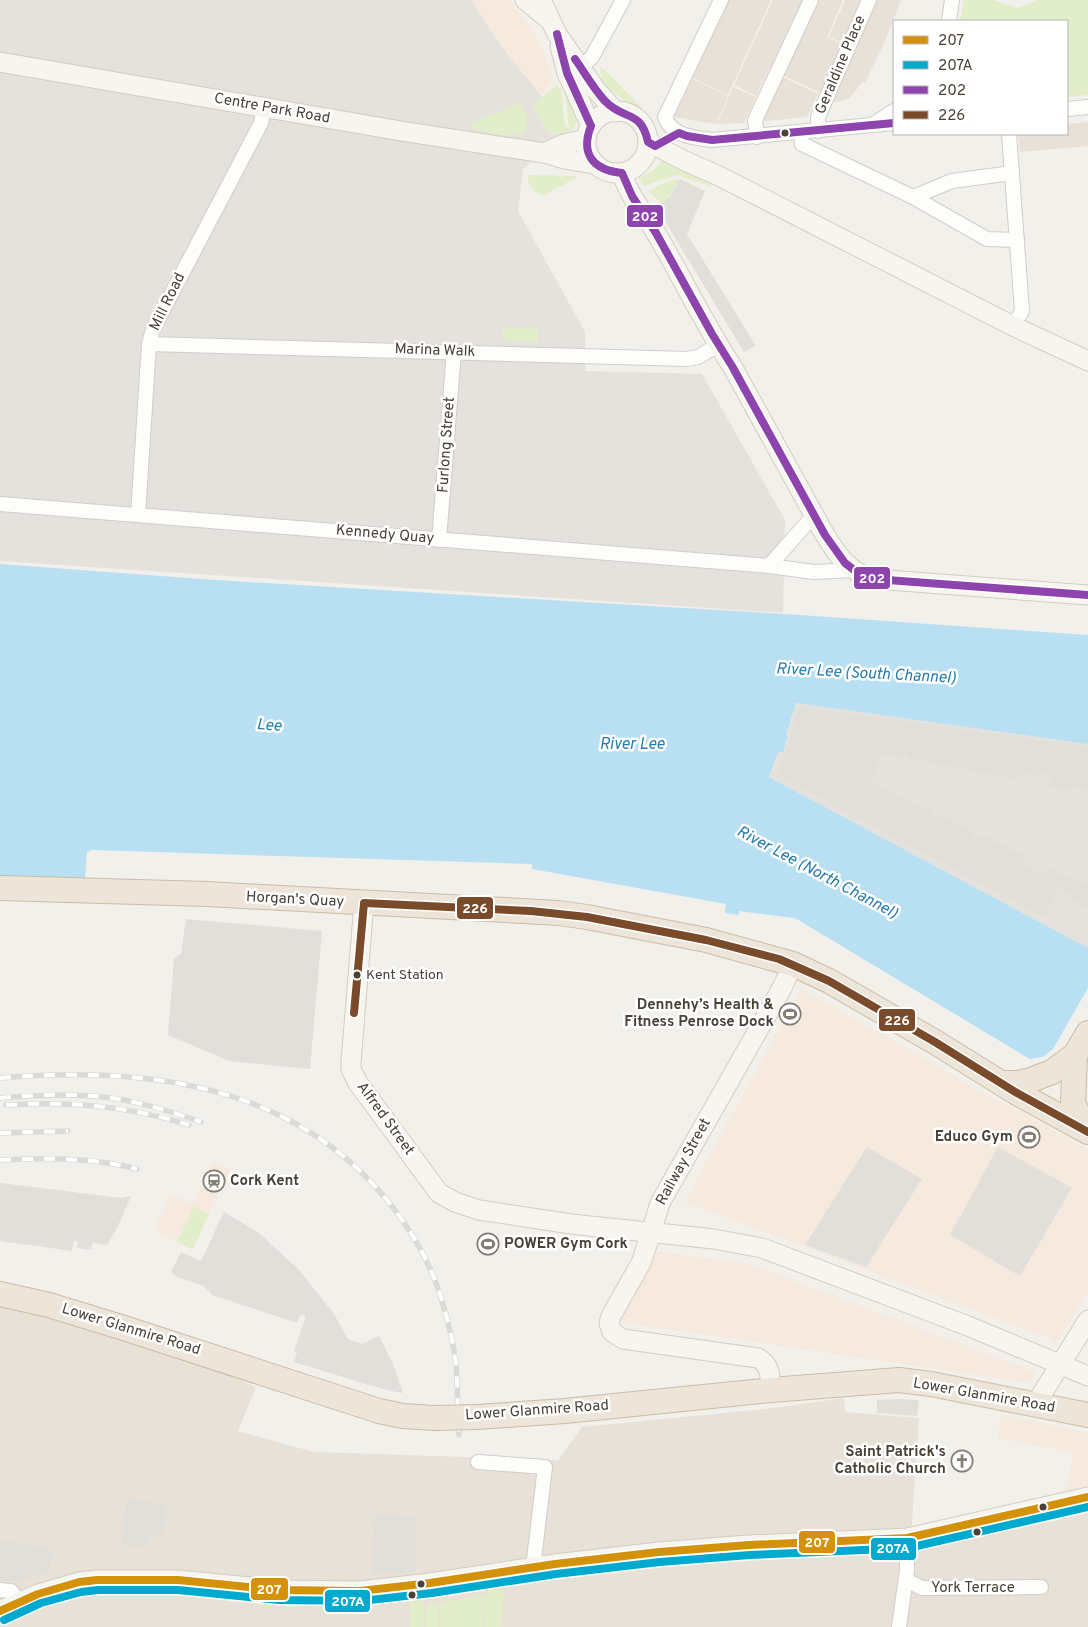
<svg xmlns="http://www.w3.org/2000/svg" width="1088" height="1627" font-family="Overpass,sans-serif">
<rect width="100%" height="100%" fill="#f2f0eb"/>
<g fill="#e7e1d8">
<path d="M728,0H771L728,95L693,78Z"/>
<path d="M773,0H843L827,37L848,47L869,0H901L885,41L866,81L861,84L849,99L832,103L819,92L769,69L756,96L734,85Z"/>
<path d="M845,0H866L847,45L829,37Z"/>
<path d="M770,71L818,94L807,117L747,123Z"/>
<path d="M692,79L728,96L716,124L674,117Z"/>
<path d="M733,87L756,97L744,123L717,124Z"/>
<path d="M1088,122V146L1020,152L1018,134H1067V124Z"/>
<path d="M0,1282L147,1340L256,1387L238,1431L314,1452L558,1460L582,1427L774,1408L844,1398L845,1412L919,1418L912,1520L913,1545L1088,1500V1627H0Z"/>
</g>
<g fill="#f5eadd">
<path d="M471,0H509L530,26L542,49L553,78L552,83L541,94L499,43Z"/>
<path d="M801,989L925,1058L978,1090L1026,1115L1088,1150V1292L1055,1345L1051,1339L684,1202Z"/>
<path d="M213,1161L230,1170L209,1214L194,1207L177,1242L154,1231L171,1194L192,1204Z"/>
<path d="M654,1251L750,1264L1035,1372L1029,1383L619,1322Z"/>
<path d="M1002,1415L1088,1433V1489L1075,1493L1066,1490L1073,1453L997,1438Z"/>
</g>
<g fill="#e5e1dc">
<path d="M0,0H471L499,43L569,130L523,169L518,211L585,332V371L702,374L785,520L783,613L0,561Z"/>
<path d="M796,703L1088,744V948L769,777L778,752L783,753L788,736L786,735Z"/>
</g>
<g fill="#e2eec9">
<path d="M964,0H993L1018,8L1037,0H1088V95L1067,97V21H960Z"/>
<path d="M600,67L604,69L642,108L640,110L633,108L602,83Z"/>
<path d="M557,85L561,89L566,134H552L547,132L533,104Z"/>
<path d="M565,88L578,118L575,127L569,133Z"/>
<path d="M520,102C526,112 528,119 526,130C512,141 490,132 474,129L471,124Z"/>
<path d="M662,161L712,180L710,186L676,175L644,186L638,178L652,171Z"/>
<path d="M528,175L575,176L577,177L545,195C533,194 527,186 528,175Z"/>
<path d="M676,179H680L664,205L648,191L660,185Z"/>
<path d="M503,327L538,328V342L503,340Z"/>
<path d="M194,1206L209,1214L193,1249L177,1242Z"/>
<path d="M504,1589L501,1627H485L487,1590Z"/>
<path d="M485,1595L484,1627H440L441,1603L454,1600V1620L455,1600Z"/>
<path d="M424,1600V1627H410V1602Z"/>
<path d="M439,1603V1627H425L426,1604Z"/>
</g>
<g fill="#e1dfda">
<path d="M680,179L705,191L687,234L756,346L744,352L656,206L670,197Z"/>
<path d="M799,707L1088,747V792L1078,786L1067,791L1050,787L1053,779L1046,773H1041L1035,775L1021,773L1018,780L908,758V756L905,754H902L900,757L880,753L870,783L930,811V816L933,819H936L938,815L974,832L973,836L975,839H979L981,835L1025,856L1021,865L1038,873L1051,868L1061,875L1088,883V909L1059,887L1043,916L779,776Z"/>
<path d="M186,919L322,931L310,1069L229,1061L168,1035L174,958L181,954Z"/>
<path d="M867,1147L922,1179L866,1267L805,1245Z"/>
<path d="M998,1147L1072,1188L1020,1276L950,1235Z"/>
<path d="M0,1183L120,1198L131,1196L117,1228L107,1245L94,1243L92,1244L91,1250L77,1248L78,1242L74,1240L72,1251L0,1241Z"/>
<path d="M224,1212L259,1233L300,1271L334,1314L348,1339L362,1344L379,1336L393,1364L403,1393L391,1391L359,1382L294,1362L297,1352L294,1351L306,1316L300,1315L297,1323L212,1295L204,1286L177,1277L171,1272L181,1252L201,1261Z"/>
<path d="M899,1399L919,1400L917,1416L877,1413V1400Z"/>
<path d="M127,1499L167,1504L162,1535L148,1534L147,1545L126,1547L122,1544Z"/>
<path d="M375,1515L416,1517L415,1572L372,1574Z"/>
<path d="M1,1540L52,1549L49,1571L17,1581H0Z"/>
</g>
<path fill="#b9dff3" d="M0,564L215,580L800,615L1088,635V744L796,703L786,735L788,736L783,753L778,752L769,777L1088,948V1094L795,918L739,911V915L725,913L726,904L532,869V864L92,850L87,852L85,878L0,876Z"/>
<path fill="#f2f0eb" d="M1088,988V1094L1030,1059L1043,1057L1053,1049Z"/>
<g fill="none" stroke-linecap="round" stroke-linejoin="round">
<g stroke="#d0cec9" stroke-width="16">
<g id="street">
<path d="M721,0L665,117C671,136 695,138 712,140L894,123"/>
<path d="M949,21L952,0"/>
<path d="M572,71L581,67L592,57L623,0"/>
<path d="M1067,109L1088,107"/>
<path d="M875,123L894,111"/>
<path d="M818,131V117L869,0"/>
<path d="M801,133L802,144L913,197L987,239L1017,240"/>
<path d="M1009,134L1022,311L1013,326"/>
<path d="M757,137L755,120L811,0"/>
<path d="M913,197L952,181L1012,173"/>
<path d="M149,344L687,359L698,357L718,345"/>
<path d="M0,504L769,566L814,572L854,570"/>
<path d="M138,515L149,344L153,329L261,123L264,108"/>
<path d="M439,540L454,351"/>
<path d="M769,566L814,515"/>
<path d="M478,1462L545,1467L533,1568"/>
<path d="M906,1580L922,1588L1041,1587"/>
<path d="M0,1590L11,1591L19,1601"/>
<path d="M899,1627L907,1570V1538"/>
</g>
</g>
<g stroke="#d2cdc1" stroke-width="21">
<g id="secondary">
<path d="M525,0L548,19"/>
<path d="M541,0L557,34L596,90L616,112"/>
<path d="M560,46L567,73L591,126"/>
<path d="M0,62L401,131L544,153L564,159L594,164"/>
<circle cx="617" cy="142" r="31"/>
<path d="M648,142L685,161L719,176L1013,326L1088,361"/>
<path d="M544,153L564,144L586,139"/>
<path d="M622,173C627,193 645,214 656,233C682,277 704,324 732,366L825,535C838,556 850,573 874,579L1088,595"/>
<path d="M364,903L351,1062V1069L358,1083L439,1193L455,1202L479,1210L571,1224L714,1239L762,1248L968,1326L1088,1376"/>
<path d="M771,1390C770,1377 771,1365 758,1358L623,1339L612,1332L609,1323L611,1316L641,1263L651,1233L660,1203L782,988L793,964"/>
<path d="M1035,1405L1088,1320"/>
<path d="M0,1611L38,1594L79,1582L97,1580H178L280,1590L360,1591L430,1583L555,1564L659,1552L749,1545L907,1538L1088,1497"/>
</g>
</g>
<g stroke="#ccbca4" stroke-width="26">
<g id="highway">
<path d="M0,888L207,894L559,913L587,917L706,940L793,964L829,981L935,1042L1017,1093L1088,1132"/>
<path d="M1075,1055L1073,1103L1087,1131"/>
<path d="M1002,1083H1018L1031,1080L1052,1072L1075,1055L1088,1033"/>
<path d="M0,1294L49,1305L124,1328L379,1411L403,1416L434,1418"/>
<path d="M477,1417L565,1411L771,1390L899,1380L931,1384L1088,1415"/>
</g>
</g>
<use href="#street" stroke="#fdfdfc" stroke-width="14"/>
<use href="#secondary" stroke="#f7f5ef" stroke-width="19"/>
<use href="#highway" stroke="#ede5d9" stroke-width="24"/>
<g stroke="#dadad9" stroke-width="5.5">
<g id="rail">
<path d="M0,1078C134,1067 274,1080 371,1182C402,1215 426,1252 440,1294C447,1317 453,1340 456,1364C458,1388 457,1412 459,1435"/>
<path d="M0,1098C35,1095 69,1093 104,1097C138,1101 169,1111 201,1122"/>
<path d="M6,1105C71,1101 128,1106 189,1125"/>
<path d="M0,1133L68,1131"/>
<path d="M0,1160C46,1158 92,1157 137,1169"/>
</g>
</g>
<use href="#rail" stroke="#fff" stroke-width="4" stroke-dasharray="11" stroke-linecap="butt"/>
<g stroke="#ccbca4" stroke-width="26" stroke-linecap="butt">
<path id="highway-bridge" d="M434,1418L477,1417"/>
</g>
<use href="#highway-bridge" stroke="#ede5d9" stroke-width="24"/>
<g stroke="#fff" stroke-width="11">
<path id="bus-1" d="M0,1611L38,1594L79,1582L97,1580H178L280,1590L360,1591L430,1583L555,1564L659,1552L749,1545L907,1538L1088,1497"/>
</g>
<g stroke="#fff" stroke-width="11">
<path id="bus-2" d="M4,1620L41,1603L81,1592L98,1590H178L279,1600L361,1601L432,1593L556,1574L660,1562L750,1555L908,1548L1088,1507"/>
</g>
<g stroke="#fff" stroke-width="11">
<g id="bus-3">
<path d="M557,34L567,73L591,126C580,154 593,170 622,173L632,196L656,233L712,334L732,366L825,535L845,563L858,573L874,579L1088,595"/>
<path d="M575,59C585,73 593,88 605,101C624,121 641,109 648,142L655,146L679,133L687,136L712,140L894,123"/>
</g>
</g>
<g stroke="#fff" stroke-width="11">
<path id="bus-4" d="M354,1013L364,903L531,911L587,917L706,940L779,959L829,981L935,1042L1017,1093L1088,1132"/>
</g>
<use href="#bus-1" stroke="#d4920b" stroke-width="8"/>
<use href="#bus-2" stroke="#00a9ce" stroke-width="8"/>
<use href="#bus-3" stroke="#8e44ad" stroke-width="8"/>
<use href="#bus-4" stroke="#7a4b2a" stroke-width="8"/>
</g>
<defs>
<g id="stadium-ring" transform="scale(1.125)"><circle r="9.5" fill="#fff" stroke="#847e75" stroke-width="1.5"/><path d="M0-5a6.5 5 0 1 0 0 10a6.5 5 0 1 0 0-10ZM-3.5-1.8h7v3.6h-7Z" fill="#847e75"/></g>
<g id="station-ring" transform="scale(1.125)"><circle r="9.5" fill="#fff" stroke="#847e75" stroke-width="1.5"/><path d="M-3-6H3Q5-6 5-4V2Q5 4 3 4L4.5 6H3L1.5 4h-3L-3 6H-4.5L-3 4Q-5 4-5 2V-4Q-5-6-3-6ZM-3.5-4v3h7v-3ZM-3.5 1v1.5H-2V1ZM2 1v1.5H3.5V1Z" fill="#847e75"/></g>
<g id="church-ring" transform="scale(1.125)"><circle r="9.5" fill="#fff" stroke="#847e75" stroke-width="1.5"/><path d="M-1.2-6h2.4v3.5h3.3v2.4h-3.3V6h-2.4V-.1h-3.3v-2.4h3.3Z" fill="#847e75"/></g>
</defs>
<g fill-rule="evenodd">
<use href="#stadium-ring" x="790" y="1014"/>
<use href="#stadium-ring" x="1029" y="1137"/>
<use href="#station-ring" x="214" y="1181"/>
<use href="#stadium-ring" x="488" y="1244"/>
<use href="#church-ring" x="962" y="1461"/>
</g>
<g fill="#494136" stroke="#fff" stroke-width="2">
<circle cx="785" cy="133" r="4.5"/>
<circle cx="357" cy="975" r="4.5"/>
<circle cx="1043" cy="1507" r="4.5"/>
<circle cx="977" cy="1532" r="4.5"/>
<circle cx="421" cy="1584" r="4.5"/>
<circle cx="412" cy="1595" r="4.5"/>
</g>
<g text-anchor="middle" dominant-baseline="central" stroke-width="5" stroke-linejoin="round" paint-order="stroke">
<g font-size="14" fill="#494136" stroke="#fff" text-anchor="start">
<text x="366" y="975">Kent Station</text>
</g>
<g font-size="15" fill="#494136" stroke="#fff">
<text transform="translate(841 65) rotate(-67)">Geraldine Place</text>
<text transform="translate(272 109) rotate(10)">Centre Park Road</text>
<text transform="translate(168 302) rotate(-64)">Mill Road</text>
<text transform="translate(435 351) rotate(2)">Marina Walk</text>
<text transform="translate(447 445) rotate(-86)">Furlong Street</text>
<text transform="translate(385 535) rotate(5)">Kennedy Quay</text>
<text transform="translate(295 900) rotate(3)">Horgan's Quay</text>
<text transform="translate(385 1119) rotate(54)">Alfred Street</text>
<text transform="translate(684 1162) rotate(-61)">Railway Street</text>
<text transform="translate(131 1330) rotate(17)">Lower Glanmire Road</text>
<text transform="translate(984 1396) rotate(10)">Lower Glanmire Road</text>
<text transform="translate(537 1411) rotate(-4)">Lower Glanmire Road</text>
<text x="973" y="1588">York Terrace</text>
</g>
<g font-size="15" font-weight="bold" fill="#494136" stroke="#fff" text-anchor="end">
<text x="774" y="1005">Dennehy’s Health &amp;<tspan x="774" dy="17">Fitness Penrose Dock</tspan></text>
<text x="1013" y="1137">Educo Gym</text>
<text x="230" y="1181" text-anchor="start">Cork Kent</text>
<text x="504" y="1244" text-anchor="start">POWER Gym Cork</text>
<text x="946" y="1452">Saint Patrick's<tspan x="946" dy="17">Catholic Church</tspan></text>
</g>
<g font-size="16" font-style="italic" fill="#237bae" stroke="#fff">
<text transform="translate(866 674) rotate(3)">River Lee (South Channel)</text>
<text transform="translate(269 726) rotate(4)">Lee</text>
<text x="632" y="745">River Lee</text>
<text transform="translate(817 873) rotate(28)">River Lee (North Channel)</text>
</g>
</g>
<g stroke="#fff" stroke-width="2">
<rect x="626" y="204" width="38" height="24" rx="5" fill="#8e44ad"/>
<rect x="853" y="566" width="38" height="24" rx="5" fill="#8e44ad"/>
<rect x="456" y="896" width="38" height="24" rx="5" fill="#7a4b2a"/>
<rect x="878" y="1008" width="38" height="24" rx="5" fill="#7a4b2a"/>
<rect x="798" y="1530" width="38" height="24" rx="5" fill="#d4920b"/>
<rect x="870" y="1537" width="47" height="24" rx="5" fill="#00a9ce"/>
<rect x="250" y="1577" width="39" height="24" rx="5" fill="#d4920b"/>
<rect x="324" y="1589" width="47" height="24" rx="5" fill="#00a9ce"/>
</g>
<g font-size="14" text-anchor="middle" font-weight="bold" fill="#fff">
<text x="645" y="221">202</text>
<text x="872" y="583">202</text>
<text x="475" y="913">226</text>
<text x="897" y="1025">226</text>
<text x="817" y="1547">207</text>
<text x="893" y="1553">207A</text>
<text x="269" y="1594">207</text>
<text x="348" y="1606">207A</text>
</g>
<rect x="893" y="20" width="175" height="115" fill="#ffffff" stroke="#b6b3af"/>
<rect x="903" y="36" width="25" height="8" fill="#d4920b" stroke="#b6b3af"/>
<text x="938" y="45" font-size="15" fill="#494136">207</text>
<rect x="903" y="61" width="25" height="8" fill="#00a9ce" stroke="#b6b3af"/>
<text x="938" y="70" font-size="15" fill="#494136">207A</text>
<rect x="903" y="86" width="25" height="8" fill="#8e44ad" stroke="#b6b3af"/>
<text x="938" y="95" font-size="15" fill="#494136">202</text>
<rect x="903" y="111" width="25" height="8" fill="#7a4b2a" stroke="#b6b3af"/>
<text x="938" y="120" font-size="15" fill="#494136">226</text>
</svg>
